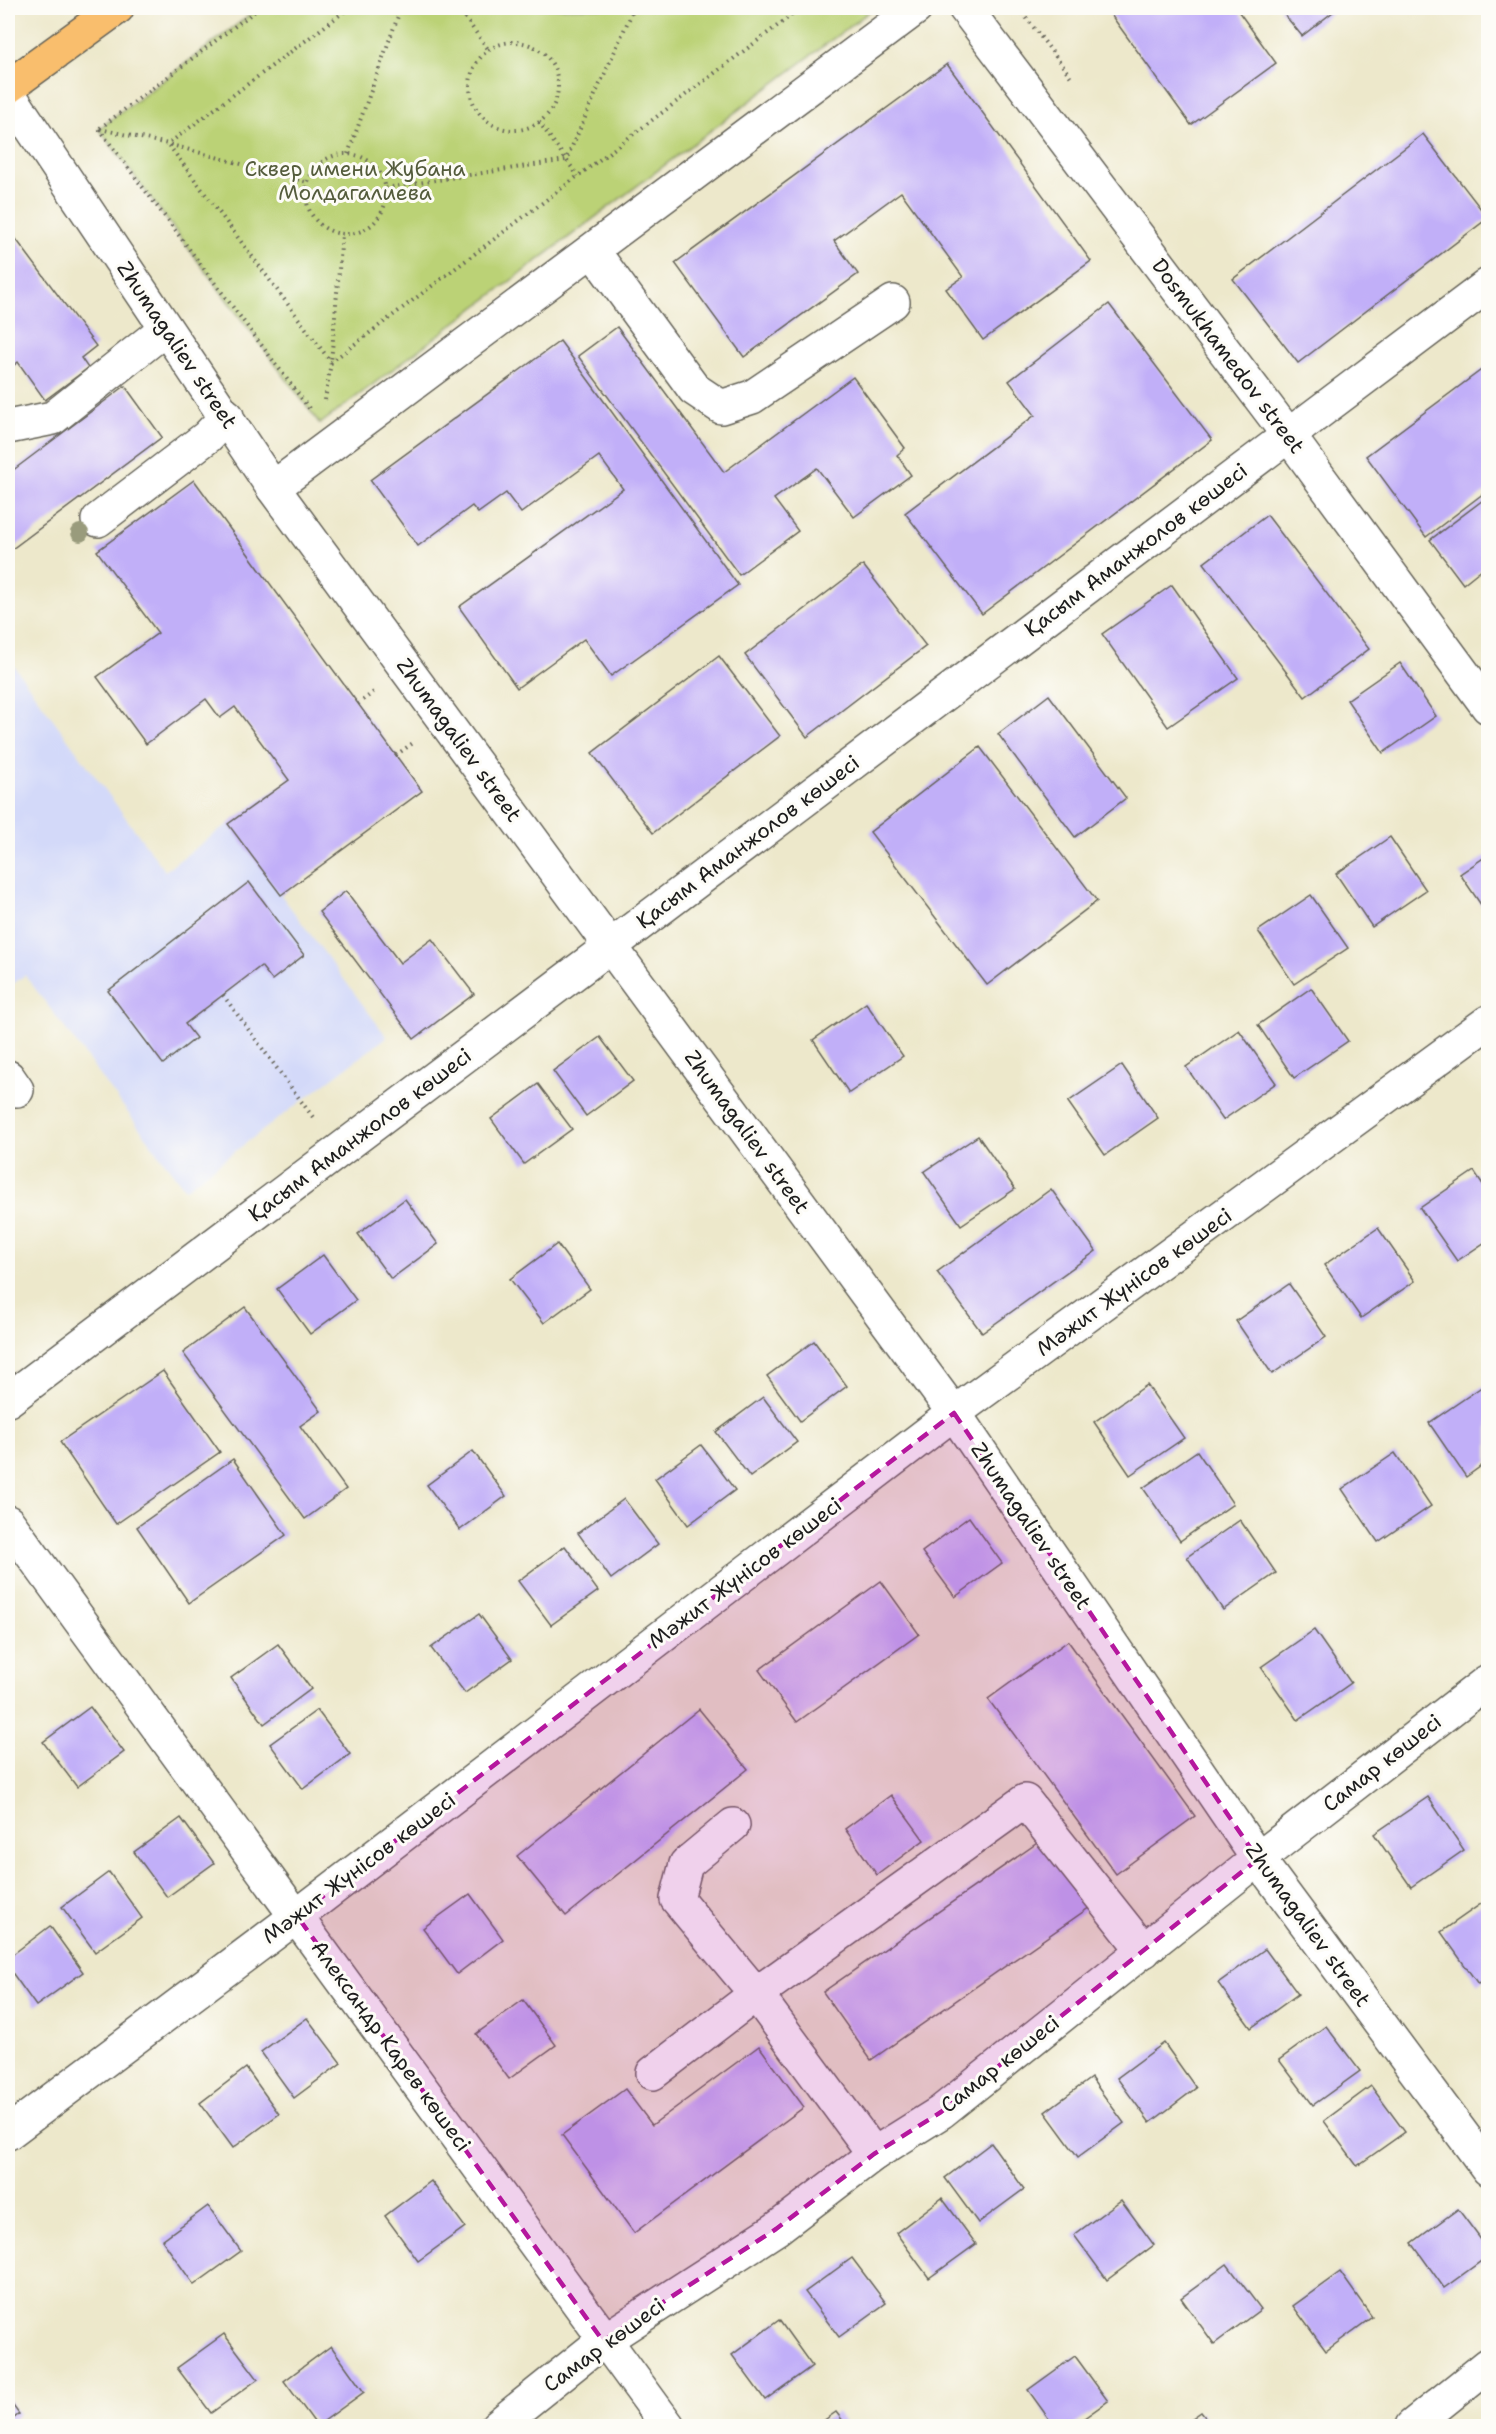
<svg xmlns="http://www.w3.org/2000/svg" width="1496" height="2434" font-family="'Shantell Sans',sans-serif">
<rect width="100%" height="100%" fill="#fdfcf7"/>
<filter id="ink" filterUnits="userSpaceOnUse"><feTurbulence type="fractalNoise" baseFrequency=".0167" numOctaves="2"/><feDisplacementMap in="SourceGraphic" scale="12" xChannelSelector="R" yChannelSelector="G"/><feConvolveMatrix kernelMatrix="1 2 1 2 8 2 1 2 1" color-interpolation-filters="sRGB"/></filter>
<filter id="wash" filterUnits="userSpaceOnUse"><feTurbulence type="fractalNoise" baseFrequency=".008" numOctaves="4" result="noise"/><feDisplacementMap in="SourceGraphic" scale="24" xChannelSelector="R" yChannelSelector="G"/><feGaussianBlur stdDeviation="1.35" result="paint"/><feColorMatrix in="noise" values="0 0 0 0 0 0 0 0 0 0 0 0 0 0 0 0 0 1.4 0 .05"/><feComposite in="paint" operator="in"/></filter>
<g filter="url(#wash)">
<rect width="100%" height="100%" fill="#ede8cb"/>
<path fill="#d3d9f9" d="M11,662L165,871L228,824L387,1037L185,1189L25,975L8,988V664Z"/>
<path fill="#bbd276" stroke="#6c7749" stroke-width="1.5" d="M259,8H874L320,424L99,129Z"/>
<g id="blocks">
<g fill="#c1aff8">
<path d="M1106,8H1236L1276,63L1191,125Z"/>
<path d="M1279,8H1338L1302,36Z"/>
<path d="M947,64L1091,261L983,340L946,289L963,277L901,192L834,241L858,274L744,357L675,263Z"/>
<path d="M1423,134L1488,218L1298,363L1233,279Z"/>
<path d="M10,231L96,346L81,358L88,368L45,400L18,362L8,370V233Z"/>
<path d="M1109,304L1212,440L982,614L905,513L1035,415L1009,381Z"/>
<path d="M617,327L724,472L853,377L905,448L897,455L911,475L854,517L817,468L774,499L798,531L739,575L578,356Z"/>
<path d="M560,341L738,585L611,676L584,639L517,688L459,607L623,489L599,456L521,513L506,493L478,513L472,506L418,546L370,480Z"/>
<path d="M1488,365V490L1426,537L1366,456Z"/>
<path d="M125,386L162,437L8,552V474Z"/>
<path d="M194,480L422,791L281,895L228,824L289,780L235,707L220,718L206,699L146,744L97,677L158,633L97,551Z"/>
<path d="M1483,500L1488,507V564L1463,584L1430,540Z"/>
<path d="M1267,515L1369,649L1305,697L1204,563Z"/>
<path d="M863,565L926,646L807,737L745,655Z"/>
<path d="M1172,585L1238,678L1168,727L1102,634Z"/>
<path d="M719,656L780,736L653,833L592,753Z"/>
<path d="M1400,663L1436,716L1383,753L1347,700Z"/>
<path d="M1049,695L1126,798L1075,837L998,734Z"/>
<path d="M980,747L1097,901L987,985L870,832Z"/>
<path d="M1390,837L1426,890L1372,927L1336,874Z"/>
<path d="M1488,855V915L1460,874Z"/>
<path d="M249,882L304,955L272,980L261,966L185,1024L196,1038L163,1064L108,991Z"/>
<path d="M346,891L400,963L432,939L474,994L414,1039L319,912Z"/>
<path d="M1311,895L1348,948L1294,984L1258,931Z"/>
<path d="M1311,988L1348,1041L1294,1078L1258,1025Z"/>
<path d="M866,1003L903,1056L849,1093L813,1040Z"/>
<path d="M1239,1030L1276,1083L1223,1120L1186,1067Z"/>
<path d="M600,1037L633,1081L586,1116L553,1071Z"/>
<path d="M1122,1065L1158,1118L1105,1155L1068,1102Z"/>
<path d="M538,1084L572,1129L524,1164L491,1119Z"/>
<path d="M978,1136L1015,1189L961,1225L924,1172Z"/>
<path d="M1474,1171L1488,1192V1240L1457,1261L1420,1208Z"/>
<path d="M1051,1189L1096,1251L982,1333L937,1272Z"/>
<path d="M405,1199L438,1244L391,1279L358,1234Z"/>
<path d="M1378,1228L1415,1281L1361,1318L1324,1265Z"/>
<path d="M557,1244L590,1289L544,1323L510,1279Z"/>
<path d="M323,1255L356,1300L310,1334L277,1289Z"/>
<path d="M1289,1284L1326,1337L1272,1374L1236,1321Z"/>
<path d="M245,1307L321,1411L300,1426L346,1489L305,1519L183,1353Z"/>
<path d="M814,1341L847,1386L800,1421L767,1376Z"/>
<path d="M163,1371L220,1452L116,1524L60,1442Z"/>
<path d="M1147,1385L1184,1438L1130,1475L1094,1422Z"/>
<path d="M1483,1386L1488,1395V1461L1466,1477L1429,1423Z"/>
<path d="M763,1397L797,1442L750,1477L716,1432Z"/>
<path d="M701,1445L735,1490L688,1525L655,1479Z"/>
<path d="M473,1451L506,1496L460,1530L427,1485Z"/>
<path d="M1197,1451L1233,1504L1180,1541L1143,1488Z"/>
<path d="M1395,1453L1431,1506L1378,1542L1342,1489Z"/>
<path d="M233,1459L286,1535L189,1603L137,1527Z"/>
<path d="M624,1499L658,1544L611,1579L578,1533Z"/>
<path d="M969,1517L1002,1563L955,1597L922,1552Z"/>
<path d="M1240,1520L1276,1573L1223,1610L1187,1557Z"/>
<path d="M565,1546L598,1591L551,1625L518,1581Z"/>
<path d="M881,1581L919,1634L797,1722L759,1670Z"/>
<path d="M479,1614L512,1659L465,1693L431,1648Z"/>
<path d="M1314,1630L1351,1683L1298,1720L1261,1667Z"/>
<path d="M1068,1641L1195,1816L1116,1874L988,1699Z"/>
<path d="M278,1644L311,1689L264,1724L231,1678Z"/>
<path d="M90,1707L124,1752L77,1787L43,1742Z"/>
<path d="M699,1709L748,1769L566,1916L517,1856Z"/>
<path d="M317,1710L350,1754L303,1789L270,1744Z"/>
<path d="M891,1795L924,1840L877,1875L845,1829Z"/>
<path d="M1428,1797L1464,1850L1411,1887L1374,1834Z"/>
<path d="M181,1818L214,1863L167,1897L134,1852Z"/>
<path d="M1043,1839L1090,1907L871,2060L823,1992Z"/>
<path d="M109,1872L142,1918L95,1952L62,1907Z"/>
<path d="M470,1894L503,1939L457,1974L423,1928Z"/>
<path d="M1488,1899V1977L1478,1984L1441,1932Z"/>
<path d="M50,1926L83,1972L36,2006L8,1967V1958Z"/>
<path d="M1265,1949L1298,1994L1251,2028L1218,1983Z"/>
<path d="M523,2000L556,2045L509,2079L476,2034Z"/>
<path d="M307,2018L341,2063L294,2098L261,2052Z"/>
<path d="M1326,2026L1360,2071L1313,2105L1279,2060Z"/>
<path d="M1164,2043L1196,2088L1150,2123L1117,2078Z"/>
<path d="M759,2046L804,2107L634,2233L562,2135L625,2089L652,2125Z"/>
<path d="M246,2068L279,2114L233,2148L200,2103Z"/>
<path d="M1091,2078L1124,2123L1078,2157L1045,2112Z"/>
<path d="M1371,2086L1405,2132L1357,2166L1324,2121Z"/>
<path d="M991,2143L1024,2189L978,2223L945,2178Z"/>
<path d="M431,2181L465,2227L418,2261L385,2216Z"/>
<path d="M942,2198L976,2244L929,2278L896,2233Z"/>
<path d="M1121,2200L1154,2245L1107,2280L1074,2235Z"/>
<path d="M208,2206L241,2251L194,2285L162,2240Z"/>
<path d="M1458,2209L1488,2249V2256L1444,2288L1412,2243Z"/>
<path d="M852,2258L886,2303L839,2337L805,2292Z"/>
<path d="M1227,2264L1261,2309L1214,2344L1181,2298Z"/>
<path d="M1340,2272L1372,2317L1326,2351L1293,2306Z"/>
<path d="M779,2320L812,2366L765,2400L732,2355Z"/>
<path d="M224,2334L258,2379L211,2413L177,2368Z"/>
<path d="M331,2346L364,2392L317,2426L284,2381Z"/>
<path d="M1075,2356L1108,2401L1073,2426H1054L1028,2390Z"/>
<path d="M8,2399L19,2414L8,2423Z"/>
<path d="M836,2412L847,2426H816Z"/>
<path d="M1201,2412L1212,2426H1181Z"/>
</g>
</g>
</g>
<g filter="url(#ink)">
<use href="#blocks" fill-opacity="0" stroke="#656359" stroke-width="1.5"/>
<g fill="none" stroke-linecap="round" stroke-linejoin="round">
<g stroke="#656359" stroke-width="36">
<g id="minor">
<path d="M965,8L1289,436L1488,707"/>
<path d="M8,93L273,488L954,1413L1258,1859L1488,2169"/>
<path d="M593,251L694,389L721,407L752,397L893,302"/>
<path d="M8,427L53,418L165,329"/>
<path d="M273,488L916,8"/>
<path d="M98,520L207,437L227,416"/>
<path d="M8,1077L17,1090"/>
<path d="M8,1400L1488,285"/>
<path d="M8,1522L668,2426"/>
<path d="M733,1825L686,1864L677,1899L756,1994L874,2154"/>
<path d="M653,2073L756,1994L1025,1801L1144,1951"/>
<path d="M8,2133L297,1916L954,1413L1488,1022"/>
<path d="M497,2426L603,2341L776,2229L874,2154L941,2112L1258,1859L1488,1681"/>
<path d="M1412,2426L1488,2365"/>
</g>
</g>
<g stroke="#656359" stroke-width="36">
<path id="major" d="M8,87L117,8"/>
</g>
<g stroke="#656359" stroke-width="4" stroke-dasharray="1.5 4.5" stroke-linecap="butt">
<path d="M349,8L168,144L331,362L801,8"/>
<path d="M458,8L488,49"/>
<path d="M648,8H665"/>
<path d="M1019,8L1071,77"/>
<circle cx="514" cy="86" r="44"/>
<path d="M539,122L578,176"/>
<path d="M100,128L259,8"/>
<path d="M99,129L311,411"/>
<path d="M100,129L168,144L307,182"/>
<circle cx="346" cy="194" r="40"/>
<path d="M348,154L401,8"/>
<path d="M386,188L566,160L634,8"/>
<path d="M325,400L331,362L342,235"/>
<path d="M358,704L375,691"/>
<path d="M396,755L413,743"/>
<path d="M223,995L315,1120"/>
</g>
<use href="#minor" stroke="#fff" stroke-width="33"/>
<use href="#major" stroke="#f9be6d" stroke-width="33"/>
</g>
<circle fill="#999b7c" cx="80" cy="533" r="9"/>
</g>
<path fill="#b5179e" fill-opacity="0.2" stroke="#b5179e" stroke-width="4.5" stroke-dasharray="12 8" stroke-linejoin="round" d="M954,1413L1258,1859L941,2112L874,2154L776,2229L603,2341L297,1916Z"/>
<g text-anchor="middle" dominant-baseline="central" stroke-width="6" stroke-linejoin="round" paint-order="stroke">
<g font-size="21" fill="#545c3c" stroke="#fdfcf7">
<text x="355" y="169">Сквер имени Жубана<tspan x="355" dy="24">Молдагалиева</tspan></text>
</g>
<g font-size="21" fill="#1c1c1c" stroke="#fdfcf7">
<text transform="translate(177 345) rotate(56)">Zhumagaliev street</text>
<text transform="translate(1228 356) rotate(53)">Dosmukhamedov street</text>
<text transform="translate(1136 550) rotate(-37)">Қасым Аманжолов көшесі</text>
<text transform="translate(459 740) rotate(54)">Zhumagaliev street</text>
<text transform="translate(748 842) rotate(-37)">Қасым Аманжолов көшесі</text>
<text transform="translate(747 1132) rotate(54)">Zhumagaliev street</text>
<text transform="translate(360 1135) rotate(-37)">Қасым Аманжолов көшесі</text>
<text transform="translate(1134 1282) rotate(-36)">Мәжит Жүнісов көшесі</text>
<text transform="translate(1031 1526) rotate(56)">Zhumagaliev street</text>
<text transform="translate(745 1573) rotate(-37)">Мәжит Жүнісов көшесі</text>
<text transform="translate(1382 1763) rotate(-38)">Самар көшесі</text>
<text transform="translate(359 1868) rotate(-37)">Мәжит Жүнісов көшесі</text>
<text transform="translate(1308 1925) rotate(54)">Zhumagaliev street</text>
<text transform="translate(391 2046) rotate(54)">Александр Карев көшесі</text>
<text transform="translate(1000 2064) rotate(-38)">Самар көшесі</text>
<text transform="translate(604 2345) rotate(-36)">Самар көшесі</text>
</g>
</g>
<rect width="1496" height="2434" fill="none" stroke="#fdfcf7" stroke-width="30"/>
</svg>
